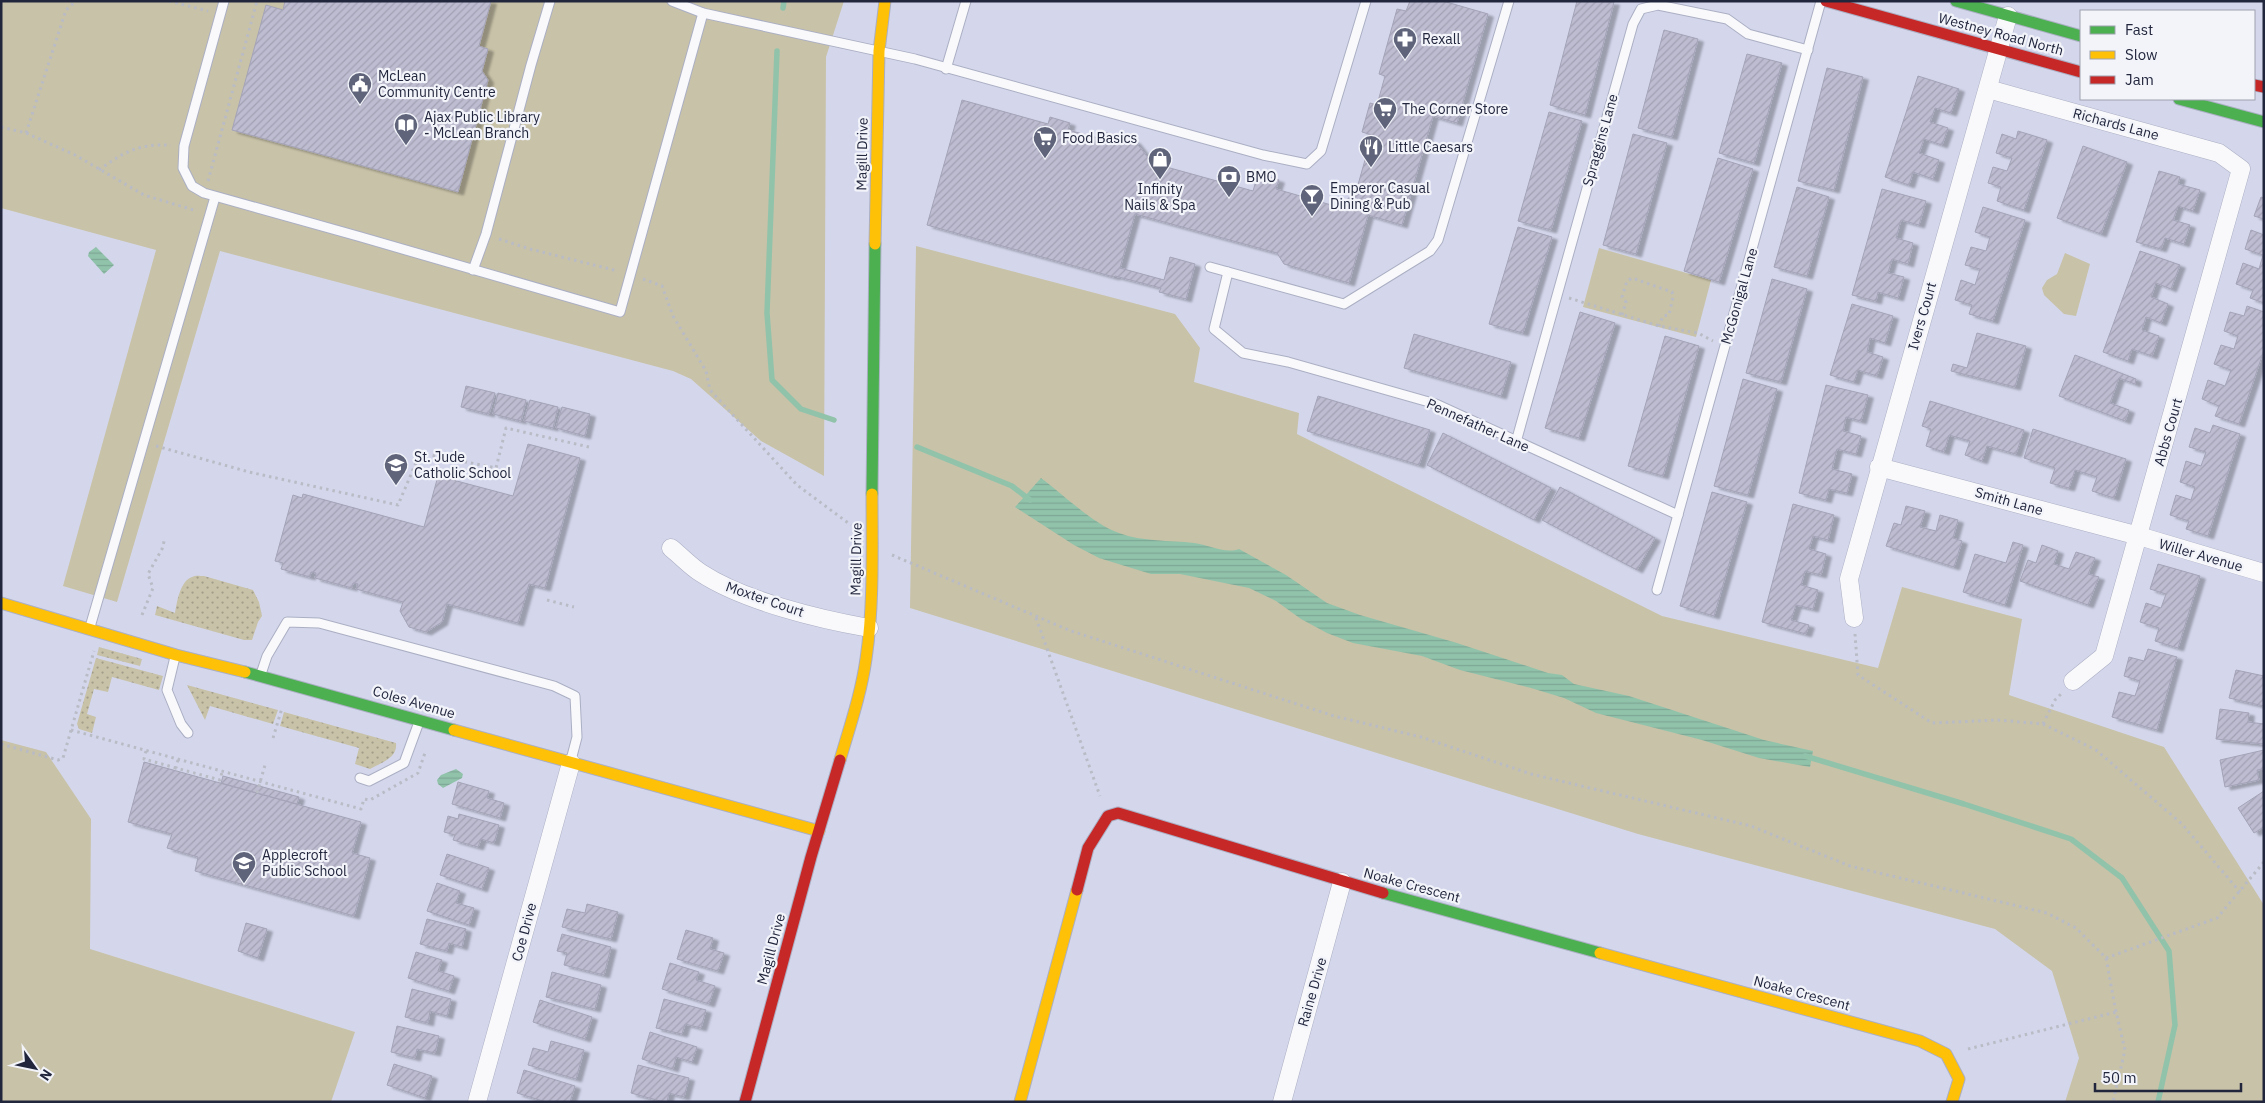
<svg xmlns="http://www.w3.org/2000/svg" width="2265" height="1103" font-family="'IBM Plex Sans',sans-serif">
<defs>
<pattern id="grass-dots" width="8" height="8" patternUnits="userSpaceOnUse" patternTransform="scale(1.25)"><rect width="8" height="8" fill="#c8c2a8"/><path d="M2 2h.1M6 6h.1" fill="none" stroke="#a29d8a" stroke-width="1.8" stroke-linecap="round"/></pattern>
<pattern id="water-rules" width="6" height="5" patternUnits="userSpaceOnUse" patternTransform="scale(1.25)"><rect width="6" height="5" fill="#91c3ab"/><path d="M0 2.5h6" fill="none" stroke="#7da794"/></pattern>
<pattern id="building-hatch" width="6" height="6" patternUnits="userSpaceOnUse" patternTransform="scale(1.25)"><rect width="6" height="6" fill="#bdbcd0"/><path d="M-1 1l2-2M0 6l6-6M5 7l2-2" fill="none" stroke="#a2a1b4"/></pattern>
<filter id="shadow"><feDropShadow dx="5.5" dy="3" stdDeviation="1" flood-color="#0004"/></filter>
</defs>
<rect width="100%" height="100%" fill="#d4d7ec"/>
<g fill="url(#grass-dots)">
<path d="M204,576L253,590L259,602L262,616L258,622L252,640H244L155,615L157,606L175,613C177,602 180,581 192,577C195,575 201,576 204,576Z"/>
<path d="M99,647L142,659L140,666L97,655Z"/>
<path d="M96,658L163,676L159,690L112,677L108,692L94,689L87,714L96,717L92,733L79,729L77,724Z"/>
<path d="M187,685L278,710L273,724L210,706L205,720Z"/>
<path d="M284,712L396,743C398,758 381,763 370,769L355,764L359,748L280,726Z"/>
</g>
<g fill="#c8c2a8">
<path d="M1,1H844L826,57L824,476L761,441L691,379L673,371L220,251L117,602L63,586L156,250L1,208Z"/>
<path d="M916,246L1175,314L1200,348L1194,382L1299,413L1297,434L1662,616L1878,668L1902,587L2022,619L2009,695L2164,747L2264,905V1102H2065L2079,1058L2052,971L1995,929L1638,834L910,608Z"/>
<path d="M1599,248L1711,280L1696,337L1583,307Z"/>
<path d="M2065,253L2090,264L2076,316L2064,314L2044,295L2042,288L2047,280L2057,274Z"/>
<path d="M1,740L46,752L91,819L90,949L355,1032L331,1102H1Z"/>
</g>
<g fill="url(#water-rules)">
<path d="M96,247L114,265L104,274L88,256L89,252Z"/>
<path d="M1041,478C1064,495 1093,524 1119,533C1143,542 1169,540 1194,543C1209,545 1225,554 1239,549L1286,575L1327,603L1360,615L1457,643L1548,673L1562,675L1574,684L1629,696L1764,740L1813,751L1810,767L1759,758L1702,740L1596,713L1564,698L1531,688L1460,670L1422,656L1353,643L1327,633L1301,619L1276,601L1249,588L1180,574H1151L1099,558L1074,545L1015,507Z"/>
<path d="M456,769L463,774L462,778L443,788L438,784L437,780L441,775Z"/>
</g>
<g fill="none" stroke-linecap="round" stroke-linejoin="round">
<g stroke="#91c3ab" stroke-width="5.5">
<path d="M783,8L784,1"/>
<path d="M777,51L767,313L772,380L801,409L834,420"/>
<path d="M917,447L1012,486L1030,500"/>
<path d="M1805,756L1964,804L2071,839L2122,878L2169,951L2175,1025L2158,1102"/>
</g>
</g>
<g fill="url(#building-hatch)" stroke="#a4a3b7" filter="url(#shadow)">
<path d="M285,1H491L479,46L488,49L482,71L488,80L458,192L232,130L266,5L283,10Z"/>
<path d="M1410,1H1443L1488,14L1457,123L1433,116L1402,225L1368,215L1349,283L1284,264L1277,253L1135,214L1120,268L1164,280L1170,257L1195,264L1186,299L1159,292L1161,288L1115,276L1114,277L927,225L962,100L1048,124L1050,117L1070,123L1068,130L1098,138L1100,131L1135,141L1152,163L1253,191L1258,174L1279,180L1276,189L1345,209L1348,198L1354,199L1372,135L1362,132L1370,103L1377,105L1385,76L1379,74L1397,9L1406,11Z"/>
<path d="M1577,1L1614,2L1585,115L1550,105Z"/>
<path d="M1664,30L1698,39L1672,137L1638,128Z"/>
<path d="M1747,54L1782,63L1754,163L1719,153Z"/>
<path d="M1827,68L1863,77L1834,190L1798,181Z"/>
<path d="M1918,76L1959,89L1951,113L1935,108L1930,122L1948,128L1942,145L1924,139L1919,153L1939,160L1933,179L1913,172L1909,185L1885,177Z"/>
<path d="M1549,112L1582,121L1551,230L1518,221Z"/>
<path d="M2018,131L2047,140L2024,210L1997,201L2001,187L1988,183L1993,167L2007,171L2012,158L1996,153L2002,134L2016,139Z"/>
<path d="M1633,134L1667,143L1636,254L1603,245Z"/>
<path d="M2083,146L2127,162L2101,234L2057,218Z"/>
<path d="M1718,158L1753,169L1719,282L1684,271Z"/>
<path d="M2159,171L2180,177L2178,184L2200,190L2193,211L2178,206L2173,220L2190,225L2184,244L2165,238L2161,249L2136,242Z"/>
<path d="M1797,187L1829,197L1807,276L1774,267Z"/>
<path d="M1882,189L1926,201L1919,225L1901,220L1896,238L1913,243L1908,264L1892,259L1888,273L1904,277L1898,298L1878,292L1876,301L1852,295Z"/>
<path d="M2261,197L2264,198V219L2254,216Z"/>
<path d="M1983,207L2025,220L1993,321L1969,314L1972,305L1955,300L1961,280L1975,285L1980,269L1965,265L1971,247L1986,251L1990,237L1975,232Z"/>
<path d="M1518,227L1552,237L1523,333L1489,324Z"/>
<path d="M2251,230L2264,235V303L2250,298L2253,290L2236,284L2243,263L2259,269L2263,255L2245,249Z"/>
<path d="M2140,251L2180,265L2171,289L2156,283L2151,297L2168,304L2161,323L2146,317L2142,330L2159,336L2152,356L2132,349L2128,361L2103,352Z"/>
<path d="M1772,279L1807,289L1781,382L1746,373Z"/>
<path d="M1852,304L1893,316L1885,343L1870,338L1867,352L1883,357L1877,376L1858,370L1854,382L1830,375Z"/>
<path d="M2247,306L2264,312V350L2239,424L2215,416L2219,406L2202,399L2208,380L2225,386L2231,370L2214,364L2221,345L2234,349L2238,336L2224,331L2230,312L2244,316Z"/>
<path d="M1580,312L1615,323L1579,438L1545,428Z"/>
<path d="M1977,333L2026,346L2015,387L1951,371L1953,364L1967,368Z"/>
<path d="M1414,334L1511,362L1501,396L1404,368Z"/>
<path d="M1665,336L1699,346L1663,476L1628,466Z"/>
<path d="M2075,355L2136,379L2135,384L2119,378L2110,403L2129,410L2125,421L2059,396Z"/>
<path d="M1743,379L1777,389L1748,495L1714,486Z"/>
<path d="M1826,385L1868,395L1861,421L1846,417L1843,431L1861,436L1856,454L1837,449L1832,469L1852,474L1847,493L1829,489L1826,500L1799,493Z"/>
<path d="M466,386L495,393L489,414L461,407Z"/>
<path d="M498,393L526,400L521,421L493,414Z"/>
<path d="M1318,396L1430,430L1419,465L1307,431Z"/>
<path d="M530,400L558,407L553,428L524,421Z"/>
<path d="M1930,401L2024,430L2016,454L1987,446L1982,461L1965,455L1970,441L1949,435L1944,452L1926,446L1931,429L1922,426Z"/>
<path d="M562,407L590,414L585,436L556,428Z"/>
<path d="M2213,425L2240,434L2208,536L2186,529L2189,521L2170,515L2176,495L2191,500L2195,487L2180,482L2186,461L2201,466L2206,452L2189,447L2195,428L2210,433Z"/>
<path d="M2033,429L2126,459L2114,498L2092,491L2097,477L2075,470L2069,488L2050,483L2055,468L2024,458Z"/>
<path d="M1443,433L1551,488L1534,520L1427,465Z"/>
<path d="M528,444L580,458L545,588L529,584L518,623L447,604L442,622L426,632L409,627L400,611L403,602L356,589L358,584L353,583L352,588L315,578L316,573L311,572L310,577L281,569L283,563L275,561L293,495L302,498L303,494L424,527L438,476L513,496Z"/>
<path d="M1560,487L1655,538L1637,570L1542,520Z"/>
<path d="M1712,492L1747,502L1714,616L1680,606Z"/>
<path d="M1793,504L1834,515L1828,540L1813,536L1809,549L1826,554L1821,575L1805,571L1801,585L1818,590L1813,609L1796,605L1791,620L1809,625L1806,634L1762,622Z"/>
<path d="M1906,506L1925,511L1920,527L1936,531L1940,515L1958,520L1953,538L1962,541L1954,567L1886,546L1894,523L1901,525Z"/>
<path d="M2013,542L2023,545L2005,605L1963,592L1975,554L2006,563Z"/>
<path d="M2042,545L2058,551L2054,564L2069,569L2076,552L2095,558L2088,574L2099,577L2088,605L2020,581L2028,560L2036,563Z"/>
<path d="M2158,564L2200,576L2178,648L2155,641L2159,628L2140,622L2146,603L2161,608L2166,594L2150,589Z"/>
<path d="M2148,649L2177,657L2157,730L2112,717L2119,692L2135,696L2140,681L2124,676L2129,657L2144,661Z"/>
<path d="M2236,670L2264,676V706L2229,698Z"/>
<path d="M2220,709L2249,713L2248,722L2264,724V744L2216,739Z"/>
<path d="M2264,750V769L2257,770L2259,780L2225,787L2220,760Z"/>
<path d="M144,762L361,822L352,853L370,858L354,916L195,871L198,857L167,848L172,834L128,822Z"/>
<path d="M223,776L299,797L297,804L221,783Z"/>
<path d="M458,782L489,791L487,798L504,803L500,818L452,804Z"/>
<path d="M2264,791V827L2254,833L2238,808Z"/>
<path d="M459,814L499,825L494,843L481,839L478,847L453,840L455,835L444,832L448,816L458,819Z"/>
<path d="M447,854L489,868L482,889L440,875Z"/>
<path d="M437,883L460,891L456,903L474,908L469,925L427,911Z"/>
<path d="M587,904L618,912L611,939L562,927L567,909L585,913Z"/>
<path d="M427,919L466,929L462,947L449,943L447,951L420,944Z"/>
<path d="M246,923L267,929L258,958L238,951Z"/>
<path d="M686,930L713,938L710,949L724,953L718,971L677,959Z"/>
<path d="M562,934L611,947L604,975L564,965L567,953L557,951Z"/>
<path d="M416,952L442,960L438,971L454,976L449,991L408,978Z"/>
<path d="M670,963L699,972L696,980L715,986L709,1004L662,989Z"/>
<path d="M552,972L601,985L595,1009L546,997Z"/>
<path d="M412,989L451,999L447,1016L430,1011L428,1023L405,1017Z"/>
<path d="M664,999L706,1010L701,1028L685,1024L682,1034L656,1028Z"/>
<path d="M540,1000L592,1017L585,1039L533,1022Z"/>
<path d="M397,1026L439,1036L435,1053L417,1049L415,1058L391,1052Z"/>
<path d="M650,1032L697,1047L692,1062L676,1057L673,1069L642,1059Z"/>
<path d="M551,1041L584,1050L576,1079L528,1065L533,1048L548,1052Z"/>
<path d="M394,1064L432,1076L425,1098L387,1085Z"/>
<path d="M638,1065L689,1078L684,1097L669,1093L667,1102H664L631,1093Z"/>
<path d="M524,1070L575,1086L570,1102H546L517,1093Z"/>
</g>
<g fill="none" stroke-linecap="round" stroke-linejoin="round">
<g stroke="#abafc3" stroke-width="11">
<g id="lane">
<path d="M224,1L184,146L183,168L192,186L204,193L361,237L620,312L703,13"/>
<path d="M672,1L703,13L915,59L1263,155L1307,164L1321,151L1366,1"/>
<path d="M946,69L966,1"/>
<path d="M1210,267L1344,304L1430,251L1438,240L1509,1"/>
<path d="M473,270L486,234L531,65L550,1"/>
<path d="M1228,272L1214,329L1243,353L1288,362L1436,404L1678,515"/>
<path d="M1516,442L1633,24L1641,9L1658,5L1727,19L1748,34L1808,50"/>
<path d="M1657,590L1821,1"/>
<path d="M90,627L215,197"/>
<path d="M175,657L167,690L181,724L188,733"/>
<path d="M261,674L267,656L287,622L319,623L554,686L575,696L577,737L571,760"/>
<path d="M360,778L369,781L404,763L419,722"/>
</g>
</g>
<g stroke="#abafc3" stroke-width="19">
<g id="street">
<path d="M1988,89L2219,153L2241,169L2104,656L2073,681"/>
<path d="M1879,467L2139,536L2264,573"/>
<path d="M671,548C681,556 690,566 701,573C744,601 818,619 869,628"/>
<path d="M1854,618L1849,579L2008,16"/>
<path d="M477,1102L571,763"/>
<path d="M1282,1102L1342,882"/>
</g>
</g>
<g stroke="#abafc3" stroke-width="13">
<g id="fast">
<path d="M1956,1L2081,36"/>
<path d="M2179,99L2264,122"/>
<path d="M872,494L875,244"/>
<path d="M245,672L454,730"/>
<path d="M1383,893L1600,953"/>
</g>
</g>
<g stroke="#abafc3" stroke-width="13">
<g id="slow">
<path d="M875,244L879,51L885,1"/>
<path d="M1,603L176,655L245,672"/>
<path d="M454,730L819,831"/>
<path d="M840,760C850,726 861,694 866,659C874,605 872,548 872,494"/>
<path d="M1600,953L1920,1041L1946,1054L1959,1079L1952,1102"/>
<path d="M1020,1102L1077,890"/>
</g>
</g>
<g stroke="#abafc3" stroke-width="13">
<g id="jam">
<path d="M1826,1L2081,72"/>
<path d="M2254,85L2264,87"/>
<path d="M1077,890L1088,848L1108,816L1118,813L1383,893"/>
<path d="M745,1102L811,857L840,760"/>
</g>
</g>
<g stroke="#b9bbc5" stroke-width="3" stroke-dasharray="2.5 4" stroke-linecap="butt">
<path d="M169,1L208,11"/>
<path d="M1,127L26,133L75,155L144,195L197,211"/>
<path d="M26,133L66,10L76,1"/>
<path d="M99,170C125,151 138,144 171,145"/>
<path d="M208,181L257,1"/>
<path d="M499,239L530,249L618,271"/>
<path d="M643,279L662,286L673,316L706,371L710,390L797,485L851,525"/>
<path d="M1569,298L1659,326L1698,333L1713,341"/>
<path d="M1622,315L1626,302L1622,297L1627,281L1632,278L1672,292L1673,297L1669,315L1663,316L1659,326"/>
<path d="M156,446L249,472L398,505L420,453L496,468L506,428L589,447"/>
<path d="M892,555L1071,631L1334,716L1421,737L1531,774L1751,826L1850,866L2047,913L2076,928L2106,958L2116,1012L2125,1050L2113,1102"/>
<path d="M547,600L574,607"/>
<path d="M142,615L153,588L148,574L162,549L165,538"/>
<path d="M1036,618L1100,796"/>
<path d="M1855,634L1858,675L1932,723L1998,720L2043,724L2096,750L2182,824L2240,892"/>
<path d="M2043,724L2055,700L2062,693"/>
<path d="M71,730L361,809L364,799L370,800L418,773L426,750"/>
<path d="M273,738L282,708"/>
<path d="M1,744L58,760L63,758L94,651"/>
<path d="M146,751L144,759L176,768"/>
<path d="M178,760L176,768L220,780L222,772"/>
<path d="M257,793L265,765"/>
<path d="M2106,958L2217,918L2264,862"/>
<path d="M1968,1049L2116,1012"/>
</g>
<use href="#lane" stroke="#f9f9fc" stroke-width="9"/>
<use href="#street" stroke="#f9f9fc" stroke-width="18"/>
<use href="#fast" stroke="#4caf50" stroke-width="11"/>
<use href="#slow" stroke="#ffc107" stroke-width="11"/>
<use href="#jam" stroke="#c62828" stroke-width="11"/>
</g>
<defs>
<g id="pharmacy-pin" transform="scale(1.25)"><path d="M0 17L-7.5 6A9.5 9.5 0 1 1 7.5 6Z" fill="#60647a" stroke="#f2f4fa"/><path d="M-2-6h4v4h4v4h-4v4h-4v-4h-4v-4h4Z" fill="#fff"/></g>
<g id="civic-pin" transform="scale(1.25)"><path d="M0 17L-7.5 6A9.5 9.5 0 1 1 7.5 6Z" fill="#60647a" stroke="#f2f4fa"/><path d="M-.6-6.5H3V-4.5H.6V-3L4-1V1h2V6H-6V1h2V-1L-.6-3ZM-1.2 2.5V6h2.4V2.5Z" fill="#fff"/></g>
<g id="supermarket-pin" transform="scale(1.25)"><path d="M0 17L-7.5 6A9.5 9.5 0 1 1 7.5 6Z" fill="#60647a" stroke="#f2f4fa"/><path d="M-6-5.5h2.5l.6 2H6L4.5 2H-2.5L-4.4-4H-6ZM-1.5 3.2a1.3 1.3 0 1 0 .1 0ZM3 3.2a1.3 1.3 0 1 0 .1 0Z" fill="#fff"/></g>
<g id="library-pin" transform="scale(1.25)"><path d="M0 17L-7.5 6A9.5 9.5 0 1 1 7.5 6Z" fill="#60647a" stroke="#f2f4fa"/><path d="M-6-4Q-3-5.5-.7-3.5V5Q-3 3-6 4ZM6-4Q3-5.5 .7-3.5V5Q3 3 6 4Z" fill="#fff"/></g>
<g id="restaurant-pin" transform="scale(1.25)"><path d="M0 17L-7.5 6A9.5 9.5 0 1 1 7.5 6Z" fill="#60647a" stroke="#f2f4fa"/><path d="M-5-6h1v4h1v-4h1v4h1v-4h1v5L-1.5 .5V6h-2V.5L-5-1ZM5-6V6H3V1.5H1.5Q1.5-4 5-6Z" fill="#fff"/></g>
<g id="shop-pin" transform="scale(1.25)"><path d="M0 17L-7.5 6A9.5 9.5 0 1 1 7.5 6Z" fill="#60647a" stroke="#f2f4fa"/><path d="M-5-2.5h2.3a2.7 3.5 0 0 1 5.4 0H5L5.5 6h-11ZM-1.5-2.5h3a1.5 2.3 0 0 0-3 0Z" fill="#fff"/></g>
<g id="bank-pin" transform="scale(1.25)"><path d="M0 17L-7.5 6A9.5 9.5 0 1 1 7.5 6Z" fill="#60647a" stroke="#f2f4fa"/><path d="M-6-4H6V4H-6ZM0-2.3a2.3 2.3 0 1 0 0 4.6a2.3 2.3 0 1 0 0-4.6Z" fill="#fff"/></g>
<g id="bar-pin" transform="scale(1.25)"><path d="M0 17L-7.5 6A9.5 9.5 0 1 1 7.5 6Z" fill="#60647a" stroke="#f2f4fa"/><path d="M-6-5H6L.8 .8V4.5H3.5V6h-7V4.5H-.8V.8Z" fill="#fff"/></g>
<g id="school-pin" transform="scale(1.25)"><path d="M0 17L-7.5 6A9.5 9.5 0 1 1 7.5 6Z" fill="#60647a" stroke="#f2f4fa"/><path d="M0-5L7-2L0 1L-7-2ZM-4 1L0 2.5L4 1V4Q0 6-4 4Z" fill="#fff"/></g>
</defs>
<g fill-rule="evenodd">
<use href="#pharmacy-pin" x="1405" y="39"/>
<use href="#civic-pin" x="360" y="84"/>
<use href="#supermarket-pin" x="1385" y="109"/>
<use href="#library-pin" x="406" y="125"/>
<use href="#supermarket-pin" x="1045" y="138"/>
<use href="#restaurant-pin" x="1371" y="147"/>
<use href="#shop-pin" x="1160" y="159"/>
<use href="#bank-pin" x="1229" y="177"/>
<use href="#bar-pin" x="1312" y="196"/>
<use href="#school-pin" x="396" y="465"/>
<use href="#school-pin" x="244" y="863"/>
</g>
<g text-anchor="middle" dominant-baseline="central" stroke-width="4.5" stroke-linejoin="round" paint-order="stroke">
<g font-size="14" fill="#22263d" stroke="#f2f4fa">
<text transform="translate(2001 34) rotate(15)">Westney Road North</text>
<text transform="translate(2116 124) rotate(15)">Richards Lane</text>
<text transform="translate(1600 140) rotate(-74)">Spraggins Lane</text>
<text transform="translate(862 154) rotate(-89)">Magill Drive</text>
<text transform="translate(1739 296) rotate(-74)">McGonigal Lane</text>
<text transform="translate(1922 316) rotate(-74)">Ivers Court</text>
<text transform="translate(1478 425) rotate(24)">Pennefather Lane</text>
<text transform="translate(2168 432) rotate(-74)">Abbs Court</text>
<text transform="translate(2009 501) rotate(16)">Smith Lane</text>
<text transform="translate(2201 555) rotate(16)">Willer Avenue</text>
<text transform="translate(856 559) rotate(-89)">Magill Drive</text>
<text transform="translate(765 599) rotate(19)">Moxter Court</text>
<text transform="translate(414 702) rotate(16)">Coles Avenue</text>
<text transform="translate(1412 885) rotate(15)">Noake Crescent</text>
<text transform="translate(524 932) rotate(-75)">Coe Drive</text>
<text transform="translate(771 949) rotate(-75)">Magill Drive</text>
<text transform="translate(1312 992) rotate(-74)">Raine Drive</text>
<text transform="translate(1802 993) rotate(15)">Noake Crescent</text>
</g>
<g font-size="14" fill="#22263d" stroke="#f2f4fa" text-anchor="start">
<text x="1422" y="39">Rexall</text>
<text x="378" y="76">McLean<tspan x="378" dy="16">Community Centre</tspan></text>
<text x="1402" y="109">The Corner Store</text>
<text x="424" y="117">Ajax Public Library<tspan x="424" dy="16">- McLean Branch</tspan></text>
<text x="1062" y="138">Food Basics</text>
<text x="1388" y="147">Little Caesars</text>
<text x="1246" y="177">BMO</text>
<text x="1330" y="188">Emperor Casual<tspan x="1330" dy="16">Dining &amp; Pub</tspan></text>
<text x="1160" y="189" text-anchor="middle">Infinity<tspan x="1160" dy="16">Nails &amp; Spa</tspan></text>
<text x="414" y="457">St. Jude<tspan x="414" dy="16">Catholic School</tspan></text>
<text x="262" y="855">Applecroft<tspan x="262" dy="16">Public School</tspan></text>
</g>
</g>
<rect width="2265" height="1103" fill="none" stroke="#22263d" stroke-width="5"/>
<rect x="2080" y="10" width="175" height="90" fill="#f2f4fa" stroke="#9fa2ae"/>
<rect x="2090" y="26" width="25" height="8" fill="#4caf50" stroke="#9fa2ae"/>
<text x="2125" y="35" font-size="15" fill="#22263d">Fast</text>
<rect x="2090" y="51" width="25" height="8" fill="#ffc107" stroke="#9fa2ae"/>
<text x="2125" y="60" font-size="15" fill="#22263d">Slow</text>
<rect x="2090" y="76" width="25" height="8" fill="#c62828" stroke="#9fa2ae"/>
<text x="2125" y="85" font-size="15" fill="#22263d">Jam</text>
<g transform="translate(35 1068) rotate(123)" stroke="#f2f4fa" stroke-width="4" paint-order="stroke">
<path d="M0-4L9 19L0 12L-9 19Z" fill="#22263d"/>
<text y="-8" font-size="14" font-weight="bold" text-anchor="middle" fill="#22263d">N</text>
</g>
<path d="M2095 1083v8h146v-8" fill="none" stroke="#22263d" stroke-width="2.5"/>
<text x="2102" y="1083" font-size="15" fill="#22263d" stroke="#f2f4fa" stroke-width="4" paint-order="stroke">50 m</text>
</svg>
